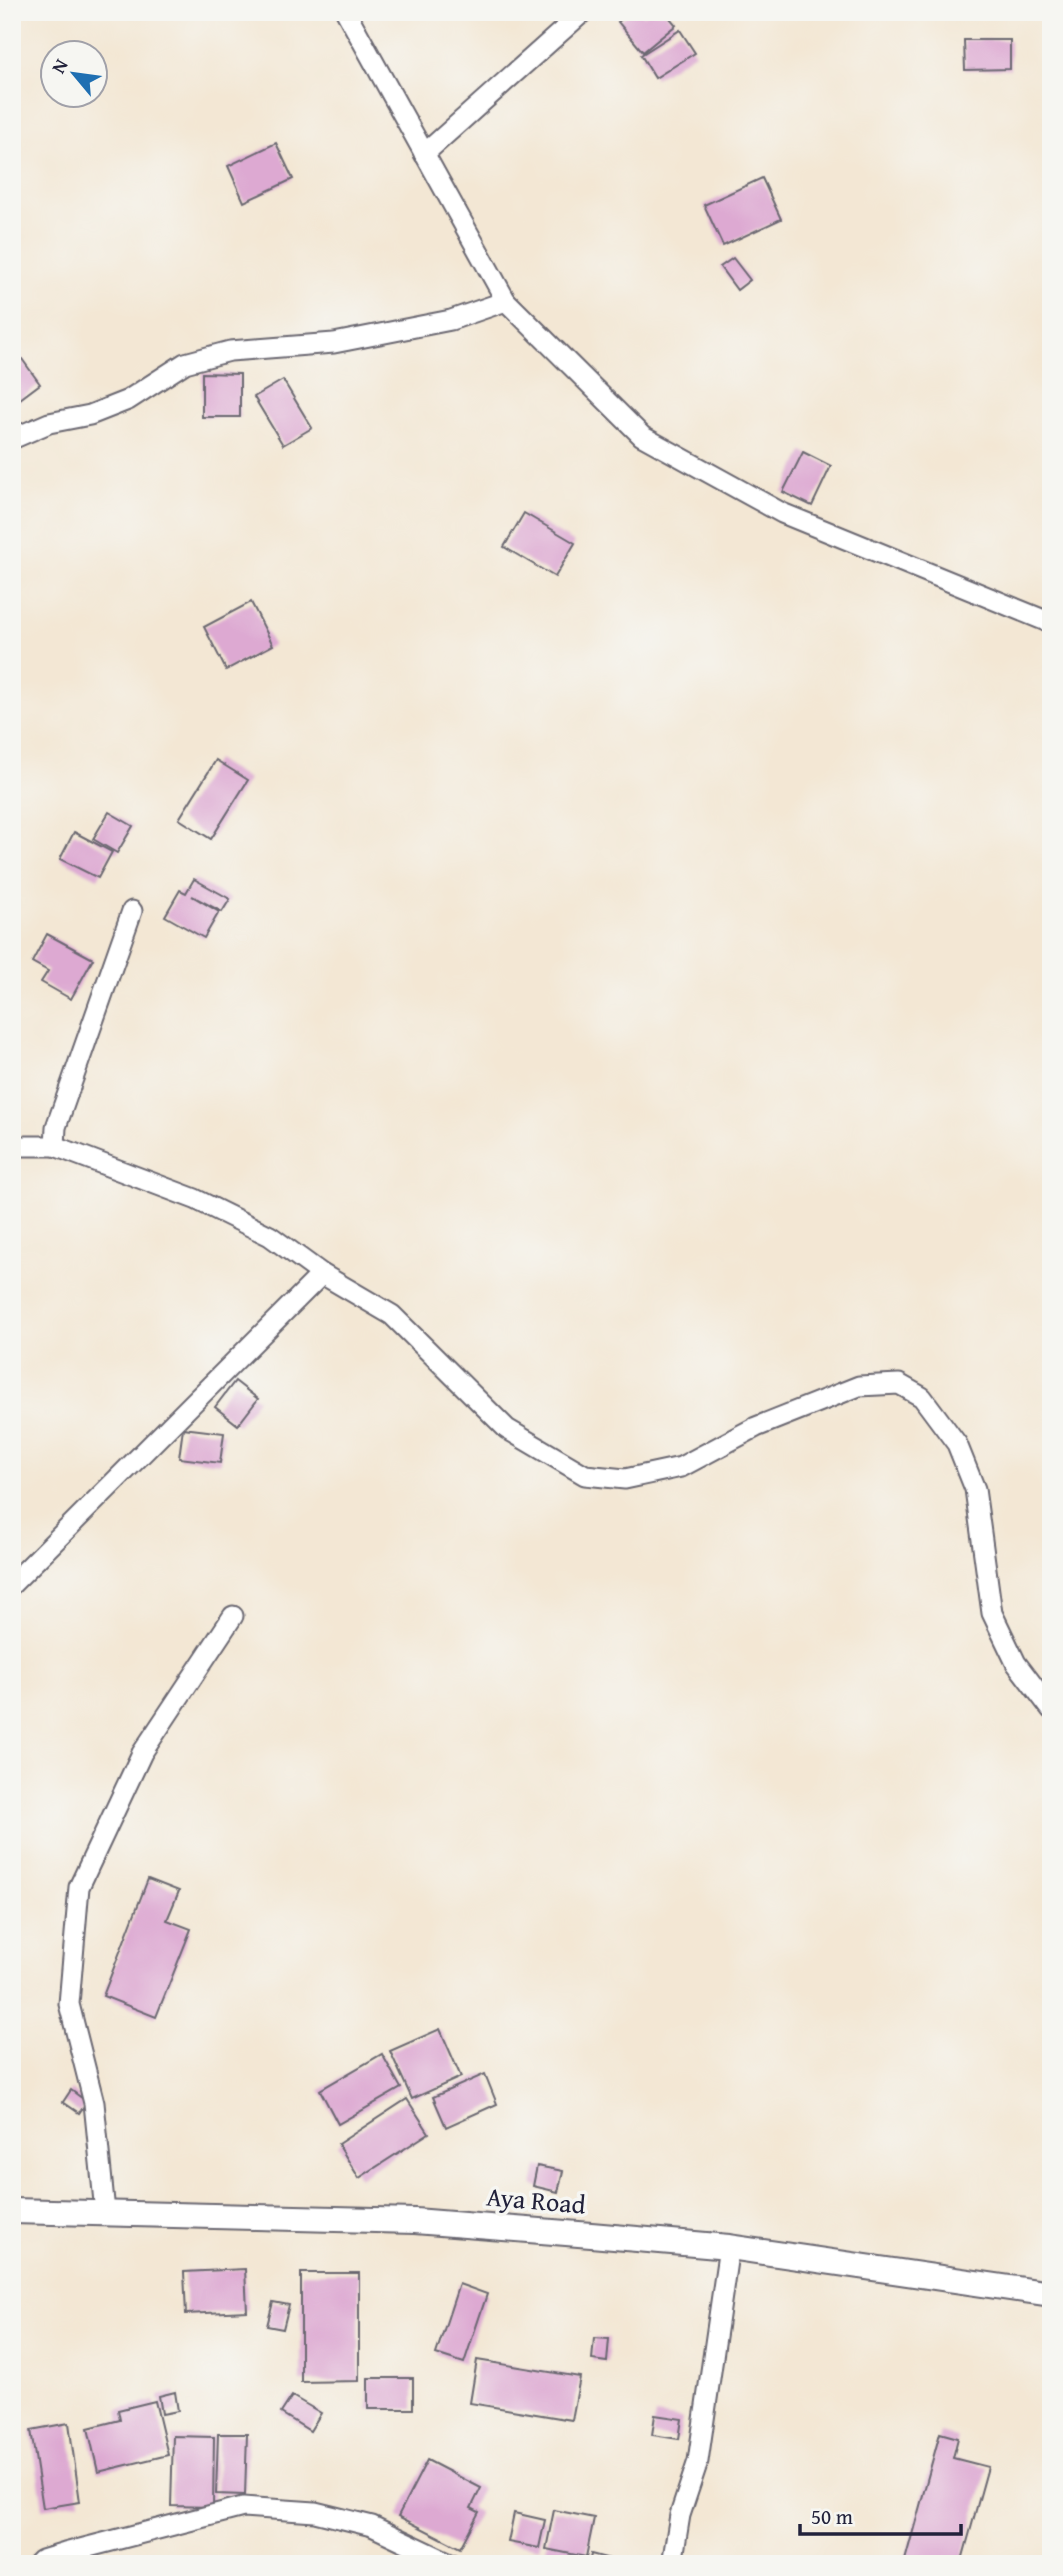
<svg xmlns="http://www.w3.org/2000/svg" width="1063" height="2576" font-family="'Gentium Book Plus',serif">
<rect width="100%" height="100%" fill="#f6f6f2"/>
<filter id="ink" filterUnits="userSpaceOnUse"><feTurbulence type="fractalNoise" baseFrequency=".0143" numOctaves="2"/><feDisplacementMap in="SourceGraphic" scale="14" xChannelSelector="R" yChannelSelector="G"/><feConvolveMatrix kernelMatrix="1 2 1 2 8 2 1 2 1" color-interpolation-filters="sRGB"/></filter>
<filter id="wash" filterUnits="userSpaceOnUse"><feTurbulence type="fractalNoise" baseFrequency=".00686" numOctaves="4" result="noise"/><feDisplacementMap in="SourceGraphic" scale="28" xChannelSelector="R" yChannelSelector="G"/><feGaussianBlur stdDeviation="1.57" result="paint"/><feColorMatrix in="noise" values="0 0 0 0 0 0 0 0 0 0 0 0 0 0 0 0 0 1.4 0 .05"/><feComposite in="paint" operator="in"/></filter>
<g filter="url(#wash)">
<rect width="100%" height="100%" fill="#f3e7d4"/>
<g id="blocks">
<g fill="#dda9d2">
<path d="M630,12H641L644,16L649,12H665L676,25L643,52L618,22Z"/>
<path d="M680,30L695,53L655,78L641,55Z"/>
<path d="M964,40H1010V69L965,70Z"/>
<path d="M276,143L293,179L244,202L228,166Z"/>
<path d="M762,178L781,219L723,246L704,205Z"/>
<path d="M733,258L750,280L737,290L720,267Z"/>
<path d="M17,352L40,384L12,405V355Z"/>
<path d="M202,373L240,374V417H202Z"/>
<path d="M283,380L312,428L283,445L254,397Z"/>
<path d="M803,452L831,466L812,506L783,492Z"/>
<path d="M524,513L575,543L555,577L504,547Z"/>
<path d="M251,602L273,645L226,670L204,627Z"/>
<path d="M216,760L248,780L211,839L179,819Z"/>
<path d="M109,812L133,826L117,853L93,839Z"/>
<path d="M74,832L112,852L98,878L60,859Z"/>
<path d="M194,879L230,899L222,912L192,896L219,912L204,938L165,916L180,890L186,893Z"/>
<path d="M47,934L93,959L71,999L41,982L48,971L32,962Z"/>
<path d="M235,1381L258,1399L238,1425L215,1407Z"/>
<path d="M183,1428L224,1433L220,1463L179,1458Z"/>
<path d="M148,1879L179,1891L167,1920L191,1929L156,2017L103,1996Z"/>
<path d="M440,2029L461,2077L412,2099L390,2051Z"/>
<path d="M382,2054L401,2088L338,2124L320,2090Z"/>
<path d="M485,2074L497,2104L446,2127L433,2097Z"/>
<path d="M71,2090L87,2102L79,2113L63,2102Z"/>
<path d="M407,2099L429,2133L359,2178L338,2144Z"/>
<path d="M537,2166L563,2171L558,2192L533,2186Z"/>
<path d="M245,2269L247,2311L186,2314L184,2272Z"/>
<path d="M301,2273H359V2381L301,2382Z"/>
<path d="M459,2284L487,2294L464,2363L436,2354Z"/>
<path d="M273,2302L289,2305L283,2329L267,2326Z"/>
<path d="M594,2338L609,2339L607,2362L592,2360Z"/>
<path d="M477,2360L580,2377L572,2420L470,2403Z"/>
<rect x="368" y="2378" width="45" height="31"/>
<path d="M175,2392L178,2411L162,2414L159,2396Z"/>
<path d="M292,2396L321,2413L310,2431L281,2413Z"/>
<path d="M155,2401L168,2455L98,2472L88,2428L120,2420L118,2410Z"/>
<path d="M655,2415L682,2419L679,2439L652,2435Z"/>
<path d="M69,2423L80,2502L43,2508L31,2430Z"/>
<path d="M940,2433L958,2438L953,2458L988,2467L961,2564H904Z"/>
<path d="M218,2434H247L245,2495L216,2494Z"/>
<path d="M173,2436L214,2437L213,2507L171,2506Z"/>
<path d="M427,2460L481,2488L471,2508L479,2512L460,2548L398,2516Z"/>
<path d="M554,2510L594,2518L586,2557L546,2549Z"/>
<path d="M514,2513L545,2520L539,2548L508,2542Z"/>
<path d="M591,2554L625,2563V2564H589Z"/>
</g>
</g>
</g>
<g filter="url(#ink)">
<use href="#blocks" fill-opacity="0" stroke="#6b6771" stroke-width="2"/>
<g fill="none" stroke-linecap="round" stroke-linejoin="round">
<g stroke="#6b6771" stroke-width="23">
<g id="minor">
<path d="M346,12L506,301L642,436L782,513L1051,623"/>
<path d="M424,154L583,12"/>
<path d="M12,439L49,423L90,415L128,400L185,363L230,351L334,343L451,320L506,301"/>
<path d="M12,1146H55L195,1199L270,1236L322,1274L392,1315L507,1429L585,1475L625,1479L681,1467L756,1427L859,1386L899,1384L922,1397L957,1444L975,1489L992,1613L1016,1663L1051,1709"/>
<path d="M55,1146L56,1127L132,911"/>
<path d="M12,1584L322,1274"/>
<path d="M105,2212L94,2103L69,2004L79,1887L142,1753L233,1616"/>
<path d="M38,2564L42,2560L65,2553L243,2507L315,2512L372,2526L452,2564"/>
<path d="M672,2564L680,2515L698,2461L729,2247"/>
</g>
</g>
<g stroke="#6b6771" stroke-width="28">
<path id="tertiary" d="M12,2211L415,2221L591,2235L729,2247L1051,2294"/>
</g>
<use href="#minor" stroke="#fff" stroke-width="19"/>
<use href="#tertiary" stroke="#fff" stroke-width="24"/>
</g>
</g>
<g text-anchor="middle" dominant-baseline="central" stroke-width="7" stroke-linejoin="round" paint-order="stroke">
<g font-size="26" fill="#22223b" stroke="#f6f6f2">
<text transform="translate(536 2200) rotate(5)">Aya Road</text>
</g>
</g>
<rect width="1063" height="2576" fill="none" stroke="#f6f6f2" stroke-width="42"/>
<g transform="translate(74 74) rotate(299)"><circle r="33" fill="#f6f6f2" stroke="#a1a1a9" stroke-width="2"/>
<path d="M0-5L12 26L0 18L-12 26Z" fill="#1f6fb2"/>
<text y="-10" font-size="19" font-weight="bold" text-anchor="middle" fill="#22223b">N</text>
</g>
<path d="M800 2524v10h161v-10" fill="none" stroke="#22223b" stroke-width="3.5"/>
<text x="811" y="2524" font-size="21" fill="#22223b" stroke="#f6f6f2" stroke-width="5" paint-order="stroke">50 m</text>
</svg>
